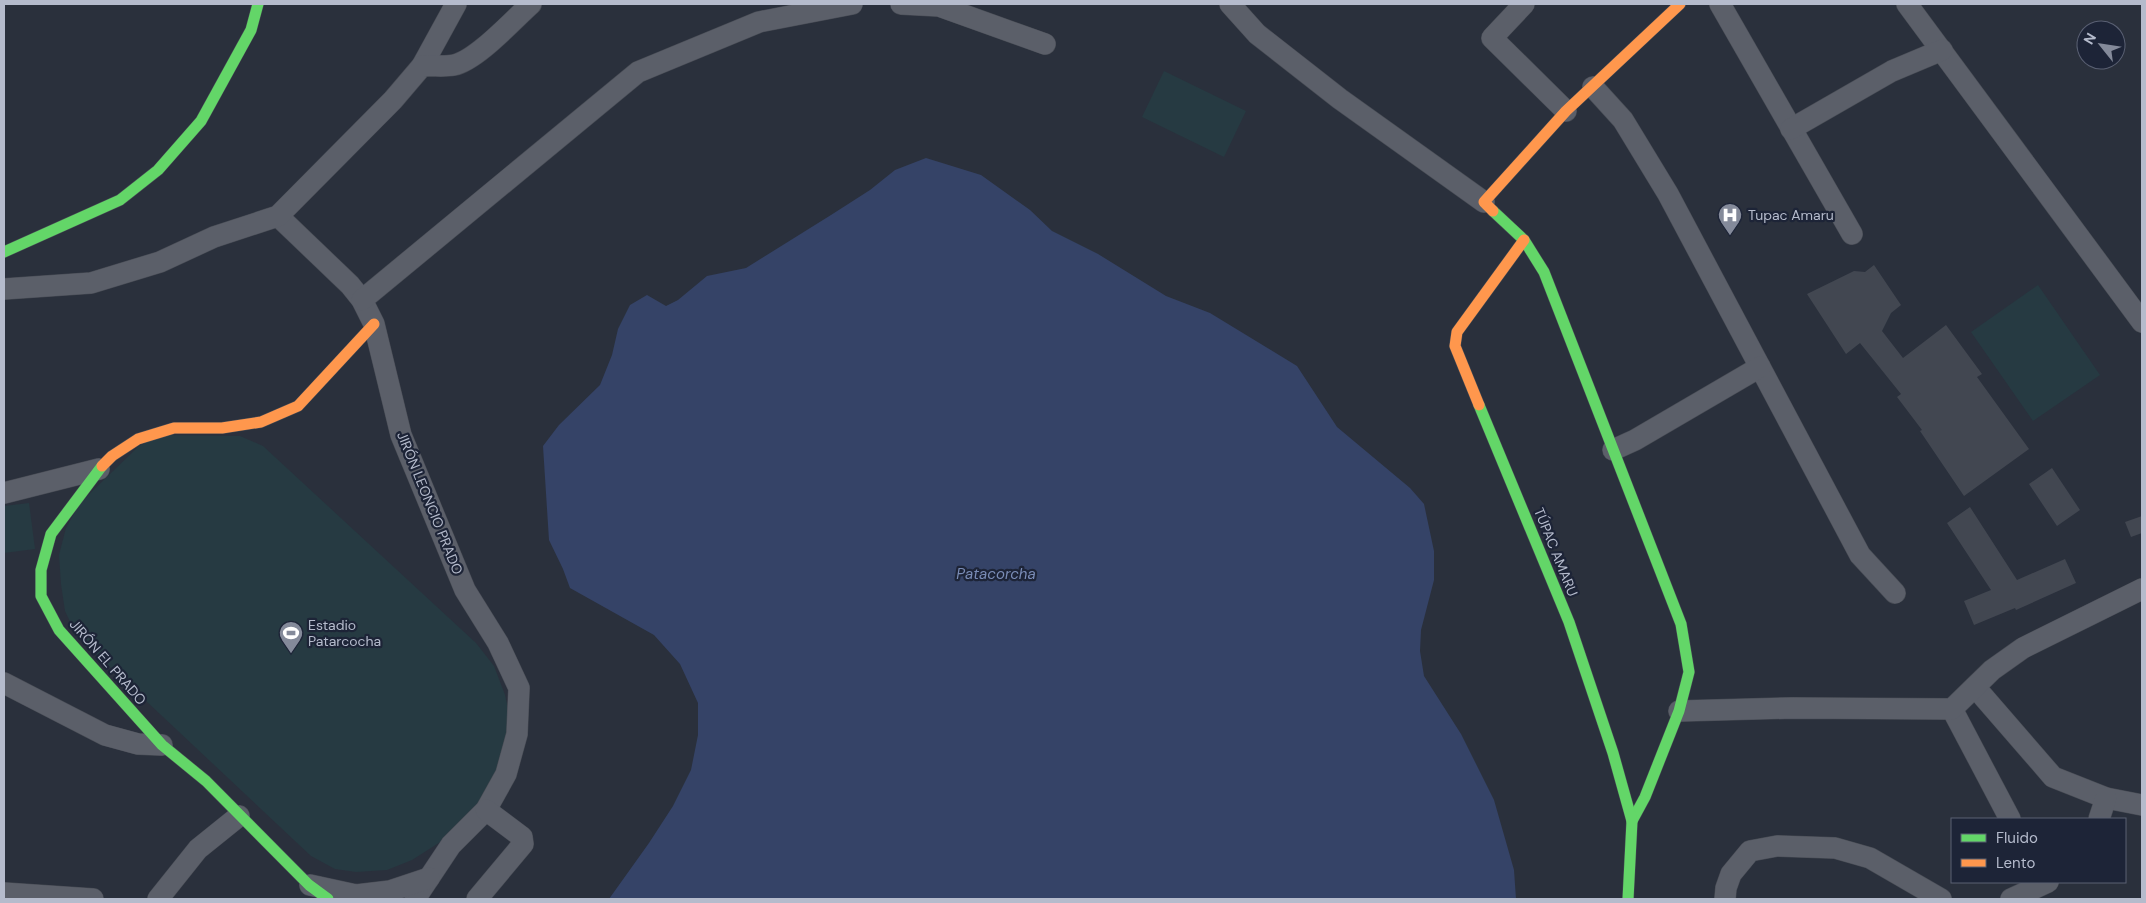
<svg xmlns="http://www.w3.org/2000/svg" width="2146" height="903" font-family="'DM Sans',sans-serif">
<rect width="100%" height="100%" fill="#2a303c"/>
<g fill="#263a42">
<path d="M1164,71L1246,111L1224,157L1142,117Z"/>
<path d="M2038,285L2100,375L2033,421L1971,332Z"/>
<path d="M162,435L240,436L263,446L476,643L494,666L505,695L511,723L492,788L445,839L412,860L387,870L356,872L335,869L311,856L77,636L65,611L61,584L59,555L66,528L80,503L139,446Z"/>
<path d="M29,503L35,549L4,553V506Z"/>
</g>
<path fill="#354367" d="M926,158L981,175L1030,210L1052,231L1098,254L1166,296L1210,313L1297,366L1337,427L1410,488L1424,504L1434,551V580L1421,630L1420,651L1424,676L1461,734L1494,800L1514,870L1516,899H609L649,843L673,806L691,770L698,735V703L680,664L654,635L570,588L563,569L549,540L543,446L559,425L600,385L612,355L618,329L630,305L647,295L666,306L678,300L707,276L746,268L831,215L870,190L895,170Z"/>
<g fill="#424751">
<path d="M1874,265L1901,305L1891,313L1882,331L1903,358L1946,325L1982,374L1977,377L2029,449L1964,496L1920,431L1922,430L1897,397L1901,394L1860,343L1846,354L1807,294L1854,271L1865,272Z"/>
<path d="M2052,468L2080,510L2057,526L2029,484Z"/>
<path d="M1970,507L2017,580L2065,559L2076,583L2016,610L2015,608L1974,625L1964,601L1991,590L1947,523Z"/>
<path d="M2142,516V533L2131,537L2125,522Z"/>
</g>
<g fill="none" stroke-linecap="round" stroke-linejoin="round">
<g stroke="#474b54" stroke-width="22">
<g id="street">
<path d="M901,4L939,6L1045,44"/>
<path d="M1230,4L1257,34L1340,99L1484,202"/>
<path d="M1524,4L1492,38L1566,111"/>
<path d="M1720,4L1852,234"/>
<path d="M1907,4L2142,322"/>
<path d="M422,66L456,4"/>
<path d="M1593,87L1623,120L1668,194L1860,555L1895,593"/>
<path d="M1791,129L1892,71L1942,50"/>
<path d="M278,216L350,285L362,300L374,324L401,435L465,590L498,643L519,688L517,734L506,774L486,810L451,845L415,899"/>
<path d="M4,289L91,283L160,262L214,237L278,216L393,100L422,66C432,65 444,67 454,65C477,60 513,20 531,4"/>
<path d="M362,300L638,72L759,22L852,4"/>
<path d="M1613,450L1635,440L1760,367"/>
<path d="M4,493L99,469"/>
<path d="M4,683L105,735L138,744L162,745"/>
<path d="M1975,687L2053,777L2106,798L2142,805"/>
<path d="M1952,709L2010,819"/>
<path d="M1679,711L1792,708L1952,709L1992,670L2023,648L2142,589"/>
<path d="M2099,819L2106,798"/>
<path d="M310,885L356,895L390,891L429,878"/>
<path d="M4,893L93,899"/>
<path d="M158,899L198,849L239,816"/>
<path d="M477,899L523,844L522,837L486,810"/>
<path d="M1725,899L1726,888L1731,874L1750,851L1777,846L1835,848L1870,858L1941,899"/>
<path d="M2011,899L2048,882"/>
</g>
</g>
<g stroke="#474b54" stroke-width="12">
<g id="fast">
<path d="M1493,211L1524,240L1544,272L1681,624L1689,672L1679,711L1645,797L1632,821"/>
<path d="M4,252L120,200L158,170L201,121L251,30L258,4"/>
<path d="M1479,405L1569,622L1613,753L1632,821L1628,899"/>
<path d="M102,466L51,534L41,570V596L59,630L162,745L206,781L309,885L328,899"/>
</g>
</g>
<g stroke="#474b54" stroke-width="12">
<g id="slow">
<path d="M1493,211L1484,202L1566,111L1680,4"/>
<path d="M1479,405L1455,346L1457,332L1524,240"/>
<path d="M102,466L112,456L138,439L174,428H222L261,422L298,406L374,324"/>
</g>
</g>
<use href="#street" stroke="#5b5f69" stroke-width="21"/>
<use href="#fast" stroke="#63d668" stroke-width="11"/>
<use href="#slow" stroke="#ff974d" stroke-width="11"/>
</g>
<defs>
<g id="hospital-pin" transform="scale(1.25)"><path d="M0 17L-7.5 6A9.5 9.5 0 1 1 7.5 6Z" fill="#848a9a" stroke="#1d2437"/><path d="M-5-5h3v3.5h4V-5h3V5h-3V1.5h-4V5h-3Z" fill="#fff"/></g>
<g id="stadium-pin" transform="scale(1.25)"><path d="M0 17L-7.5 6A9.5 9.5 0 1 1 7.5 6Z" fill="#848a9a" stroke="#1d2437"/><path d="M0-5a6.5 5 0 1 0 0 10a6.5 5 0 1 0 0-10ZM-3.5-1.8h7v3.6h-7Z" fill="#fff"/></g>
</defs>
<g fill-rule="evenodd">
<use href="#hospital-pin" x="1730" y="215"/>
<use href="#stadium-pin" x="291" y="633"/>
</g>
<g text-anchor="middle" dominant-baseline="central" stroke-width="4.5" stroke-linejoin="round" paint-order="stroke">
<g font-size="14" fill="#b5bbcc" stroke="#1d2437" text-anchor="start">
<text x="1748" y="215">Tupac Amaru</text>
<text x="308" y="625">Estadio<tspan x="308" dy="16">Patarcocha</tspan></text>
</g>
<g font-size="14" fill="#b5bbcc" stroke="#1d2437">
<text transform="translate(430 503) rotate(68)">JIRÓN LEONCIO PRADO</text>
<text transform="translate(1556 552) rotate(68)">TÚPAC AMARU</text>
<text transform="translate(108 662) rotate(49)">JIRÓN EL PRADO</text>
</g>
<g font-size="15" font-style="italic" fill="#7a8cb6" stroke="#1d2437">
<text x="996" y="574">Patacorcha</text>
</g>
</g>
<rect width="2146" height="903" fill="none" stroke="#b5bbcc" stroke-width="10"/>
<rect x="1951" y="818" width="175" height="65" fill="#1d2437" stroke="#5a6073"/>
<rect x="1961" y="834" width="25" height="8" fill="#63d668" stroke="#5a6073"/>
<text x="1996" y="843" font-size="15" fill="#b5bbcc">Fluido</text>
<rect x="1961" y="859" width="25" height="8" fill="#ff974d" stroke="#5a6073"/>
<text x="1996" y="868" font-size="15" fill="#b5bbcc">Lento</text>
<g transform="translate(2101 45) rotate(300)"><circle r="24" fill="#1d2437" stroke="#5a6073"/>
<path d="M0-4L9 19L0 12L-9 19Z" fill="#848a9a"/>
<text y="-8" font-size="14" font-weight="bold" text-anchor="middle" fill="#b5bbcc">N</text>
</g>
</svg>
